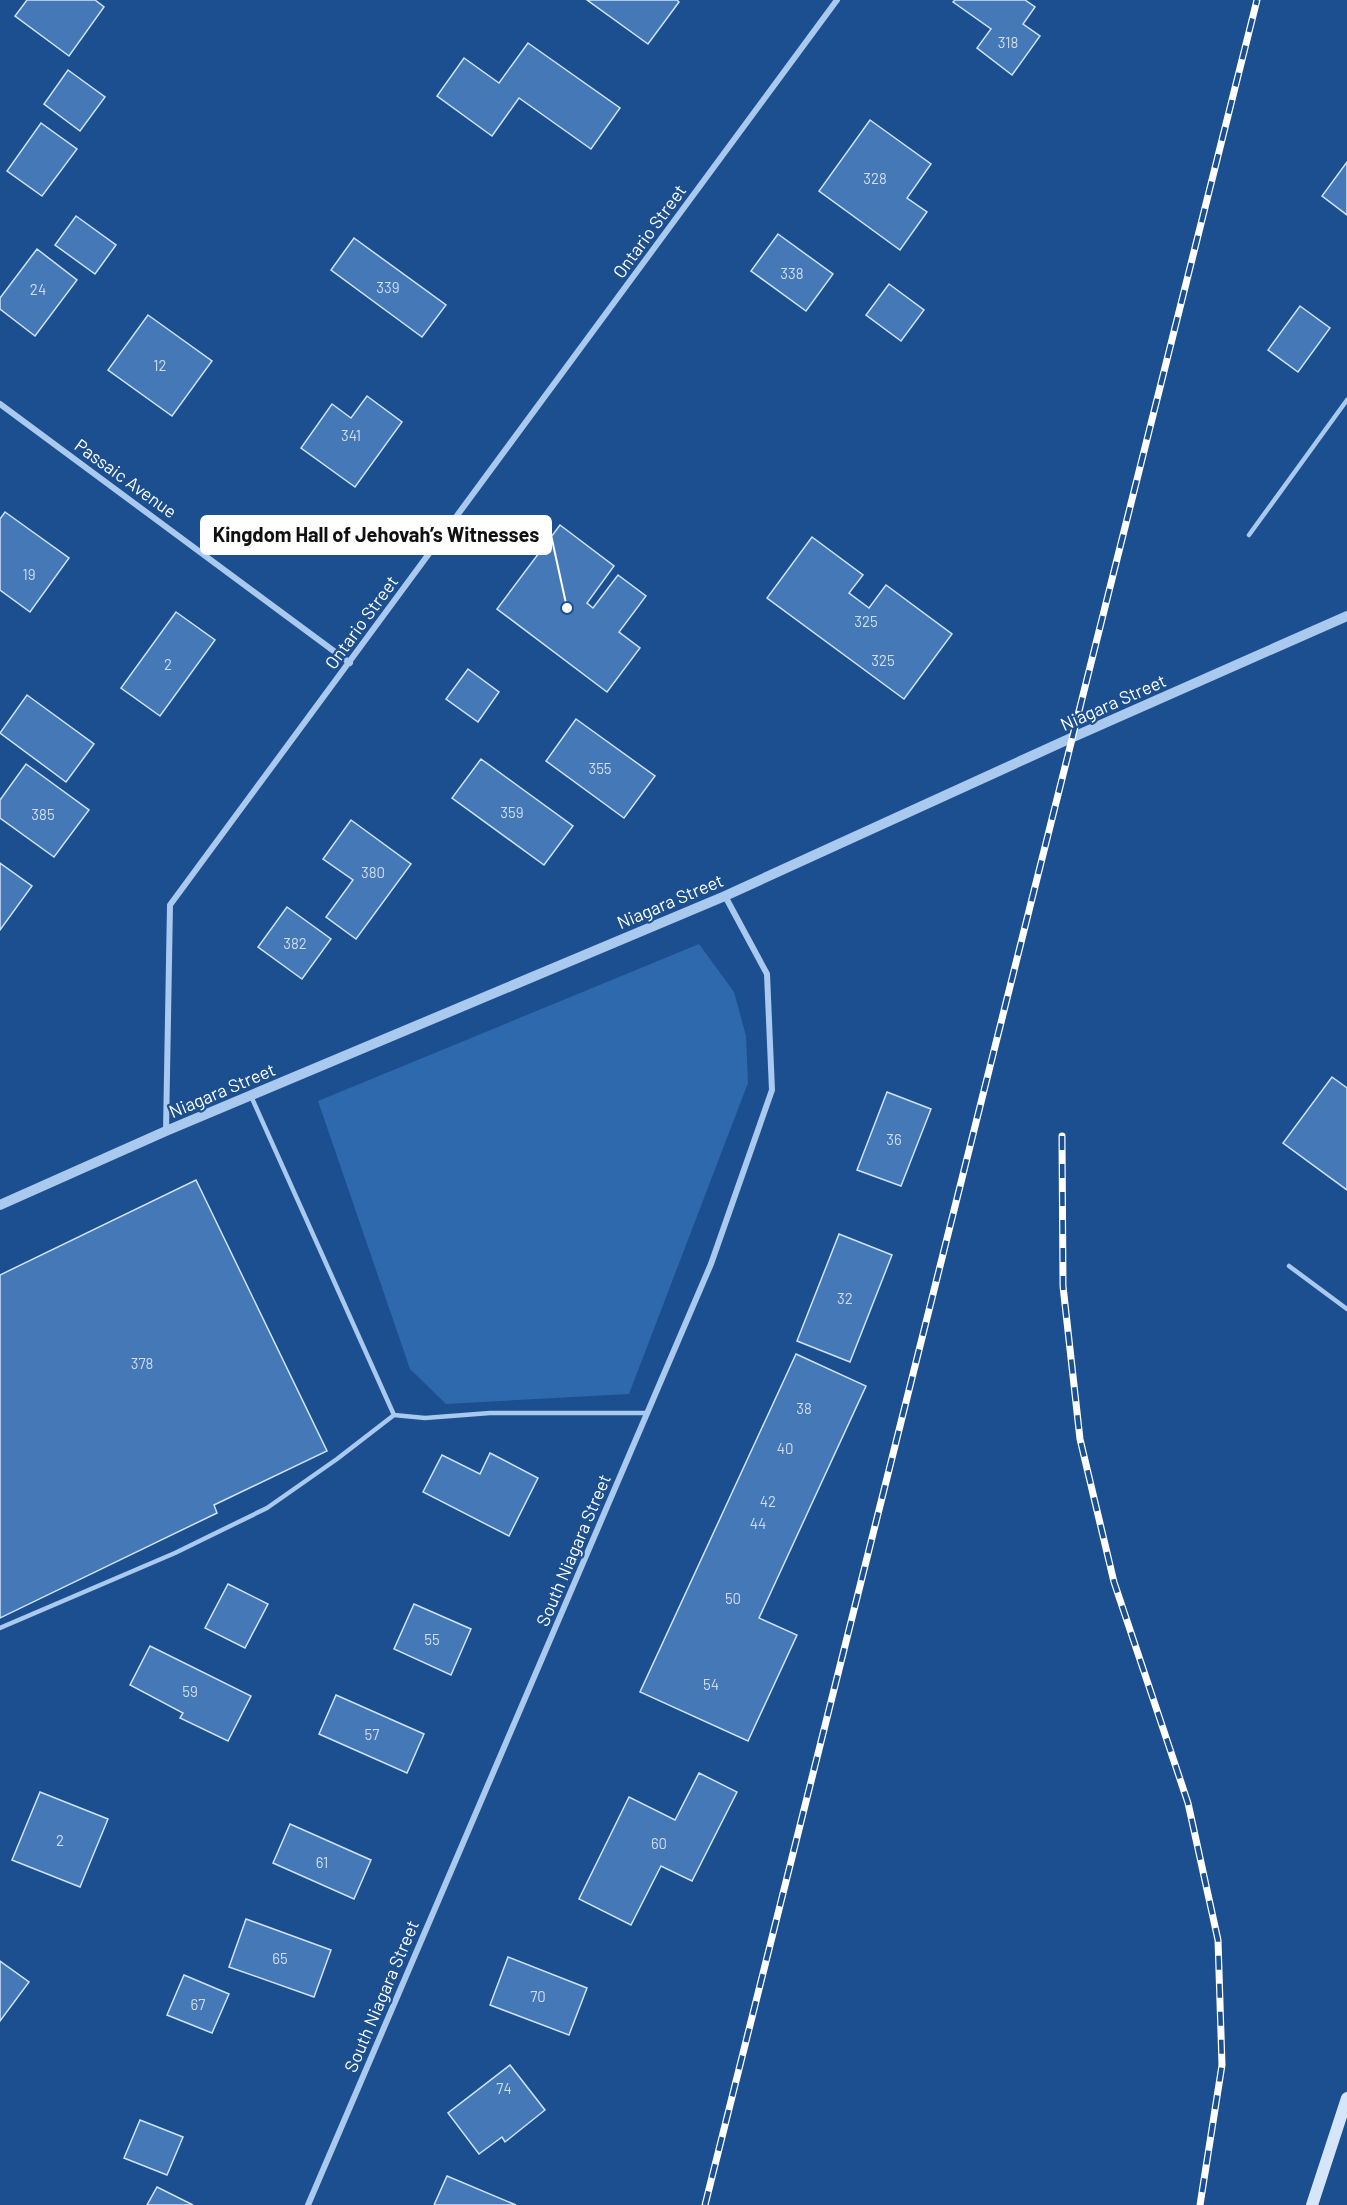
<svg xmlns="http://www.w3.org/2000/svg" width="1347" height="2205" font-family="Barlow,sans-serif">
<rect width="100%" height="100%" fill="#1b4f8f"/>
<path fill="#2e69ad" d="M699,944L734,992L746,1036L748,1083L629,1394L446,1404L410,1369L318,1101Z"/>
<g fill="#4478b7" stroke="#cfe3fa" stroke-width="1.5">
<path d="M27,0H95L104,7L69,56L15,16Z"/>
<path d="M587,0H677L679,2L648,44Z"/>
<path d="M955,0H1025L1035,7L1023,24L1040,36L1012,75L977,48L991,29L953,2Z"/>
<path d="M528,43L620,108L591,149L519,98L492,136L437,96L464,58L499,83Z"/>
<path d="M68,70L105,97L80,131L44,104Z"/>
<path d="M870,120L931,164L907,198L927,212L900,250L819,191Z"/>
<path d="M41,123L77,149L42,196L7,171Z"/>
<path d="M1347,162V215L1322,196Z"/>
<path d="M76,216L116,245L95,274L55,245Z"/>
<path d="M778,234L833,274L806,311L751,271Z"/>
<path d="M354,238L446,305L422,337L331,270Z"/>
<path d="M37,249L77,280L35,336L0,309V298Z"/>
<path d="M889,284L924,310L901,341L866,315Z"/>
<path d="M1300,306L1330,328L1298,372L1268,350Z"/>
<path d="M148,315L212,361L172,416L108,370Z"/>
<path d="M367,396L402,422L355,487L301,448L332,404L351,418Z"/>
<path d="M5,512L69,558L30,612L0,590V519Z"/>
<path d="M560,525L614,566L587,603L593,608L618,575L646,596L619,632L640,648L607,692L497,609Z"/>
<path d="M812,537L863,575L849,593L869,608L886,585L952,634L904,699L767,598Z"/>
<path d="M176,612L215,640L160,716L121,688Z"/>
<path d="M468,669L499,692L478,722L446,699Z"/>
<path d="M27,695L94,744L66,782L0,733Z"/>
<path d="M576,719L655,776L624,818L546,761Z"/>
<path d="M481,759L573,826L544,865L452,798Z"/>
<path d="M26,764L89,810L54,857L0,818V800Z"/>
<path d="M351,820L411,864L356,939L326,917L353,880L323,859Z"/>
<path d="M0,863L32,886L0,930Z"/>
<path d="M287,907L331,939L302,979L258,947Z"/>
<path d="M1332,1077L1347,1088V1190L1283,1143Z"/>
<path d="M887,1092L931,1109L901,1186L857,1170Z"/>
<path d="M196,1180L327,1451L214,1505L217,1513L0,1618V1275Z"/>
<path d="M839,1234L892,1255L850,1362L797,1341Z"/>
<path d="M796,1354L866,1386L759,1618L797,1635L748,1741L640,1692Z"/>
<path d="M490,1453L538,1478L509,1536L423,1492L442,1455L480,1474Z"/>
<path d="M228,1584L268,1604L245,1648L205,1628Z"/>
<path d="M414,1604L471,1629L451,1675L394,1649Z"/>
<path d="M150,1646L251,1696L228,1741L180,1718L183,1713L130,1685Z"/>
<path d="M336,1695L424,1734L407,1773L319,1734Z"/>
<path d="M699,1773L737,1792L692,1881L661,1866L631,1925L579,1899L629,1797L675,1820Z"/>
<path d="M40,1792L108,1819L80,1887L12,1860Z"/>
<path d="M290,1824L371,1860L354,1899L273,1863Z"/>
<path d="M246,1919L331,1950L314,1997L229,1967Z"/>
<path d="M508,1957L587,1988L569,2035L490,2005Z"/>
<path d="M0,1961L29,1982L0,2021Z"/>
<path d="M184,1975L229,1994L212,2033L167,2015Z"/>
<path d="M510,2065L545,2110L505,2142L502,2137L479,2154L448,2113Z"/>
<path d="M140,2120L183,2137L167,2175L124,2158Z"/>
<path d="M447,2176L516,2205H434Z"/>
<path d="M157,2187L193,2205H147Z"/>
</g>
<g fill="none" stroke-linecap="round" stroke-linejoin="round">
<g stroke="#a9c9ee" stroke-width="4.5">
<path d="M1249,535L1347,400"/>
<path d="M251,1096L394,1415L425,1418L490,1413H647"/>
<path d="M1289,1266L1347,1309"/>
<path d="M0,1628L175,1553L267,1508L337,1459L394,1415"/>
</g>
<g stroke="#a9c9ee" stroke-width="6">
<path d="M0,404L350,663"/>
<path d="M166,1131L170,905L837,0"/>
<path d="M308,2205L711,1264L772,1090L767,974L725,896"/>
</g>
<path stroke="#a9c9ee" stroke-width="10" d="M0,1205L166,1131L725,896L1071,738L1347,616"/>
<path stroke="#d6e6fa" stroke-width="12" d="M1312,2205L1347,2098"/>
<g stroke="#fff" stroke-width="7">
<g id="rail">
<path d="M1062,1136L1063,1286L1080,1439L1114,1582L1188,1803L1218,1940L1222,2065L1200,2205"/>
<path d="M705,2205L1257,0"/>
</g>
</g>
<use href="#rail" stroke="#1b4f8f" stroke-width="4.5" stroke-dasharray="14" stroke-linecap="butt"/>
</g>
<g text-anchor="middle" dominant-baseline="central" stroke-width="4.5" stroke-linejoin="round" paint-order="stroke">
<g font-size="15" fill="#d0dded">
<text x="1008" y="42">318</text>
<text x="875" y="178">328</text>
<text x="792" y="273">338</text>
<text x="388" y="287">339</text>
<text x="38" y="289">24</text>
<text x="160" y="365">12</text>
<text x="351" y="435">341</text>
<text x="29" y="574">19</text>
<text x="866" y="621">325</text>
<text x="883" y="660">325</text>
<text x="168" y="664">2</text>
<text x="600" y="768">355</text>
<text x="512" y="812">359</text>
<text x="43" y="814">385</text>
<text x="373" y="872">380</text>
<text x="295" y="943">382</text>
<text x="894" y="1139">36</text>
<text x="845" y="1298">32</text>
<text x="142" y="1363">378</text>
<text x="804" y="1408">38</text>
<text x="785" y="1448">40</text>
<text x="768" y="1501">42</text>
<text x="758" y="1523">44</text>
<text x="733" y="1598">50</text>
<text x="432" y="1639">55</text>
<text x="711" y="1684">54</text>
<text x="190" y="1691">59</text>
<text x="372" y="1734">57</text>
<text x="60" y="1840">2</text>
<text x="659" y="1843">60</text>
<text x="322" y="1862">61</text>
<text x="280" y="1958">65</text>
<text x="538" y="1996">70</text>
<text x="198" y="2004">67</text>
<text x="504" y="2088">74</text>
</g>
<g font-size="18" fill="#fff" stroke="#1b4f8f">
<text transform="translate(649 231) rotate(-54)">Ontario Street</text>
<text transform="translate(126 478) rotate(36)">Passaic Avenue</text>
<text transform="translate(361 622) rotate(-54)">Ontario Street</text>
<text transform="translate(1113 702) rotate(-24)">Niagara Street</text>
<text transform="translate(670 901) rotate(-23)">Niagara Street</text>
<text transform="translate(222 1090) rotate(-23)">Niagara Street</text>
<text transform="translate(573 1550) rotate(-67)">South Niagara Street</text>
<text transform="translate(381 1996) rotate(-67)">South Niagara Street</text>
</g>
</g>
<path fill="none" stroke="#fff" stroke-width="2" d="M567 608L551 535"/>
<circle fill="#fff" stroke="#1b4f8f" stroke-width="2" cx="567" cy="608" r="6"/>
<rect fill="#fff" stroke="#fff" stroke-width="2" x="201" y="516" width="350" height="38" rx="6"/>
<g font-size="20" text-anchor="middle" font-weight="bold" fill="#111">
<text x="376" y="542">Kingdom Hall of Jehovah’s Witnesses</text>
</g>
</svg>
